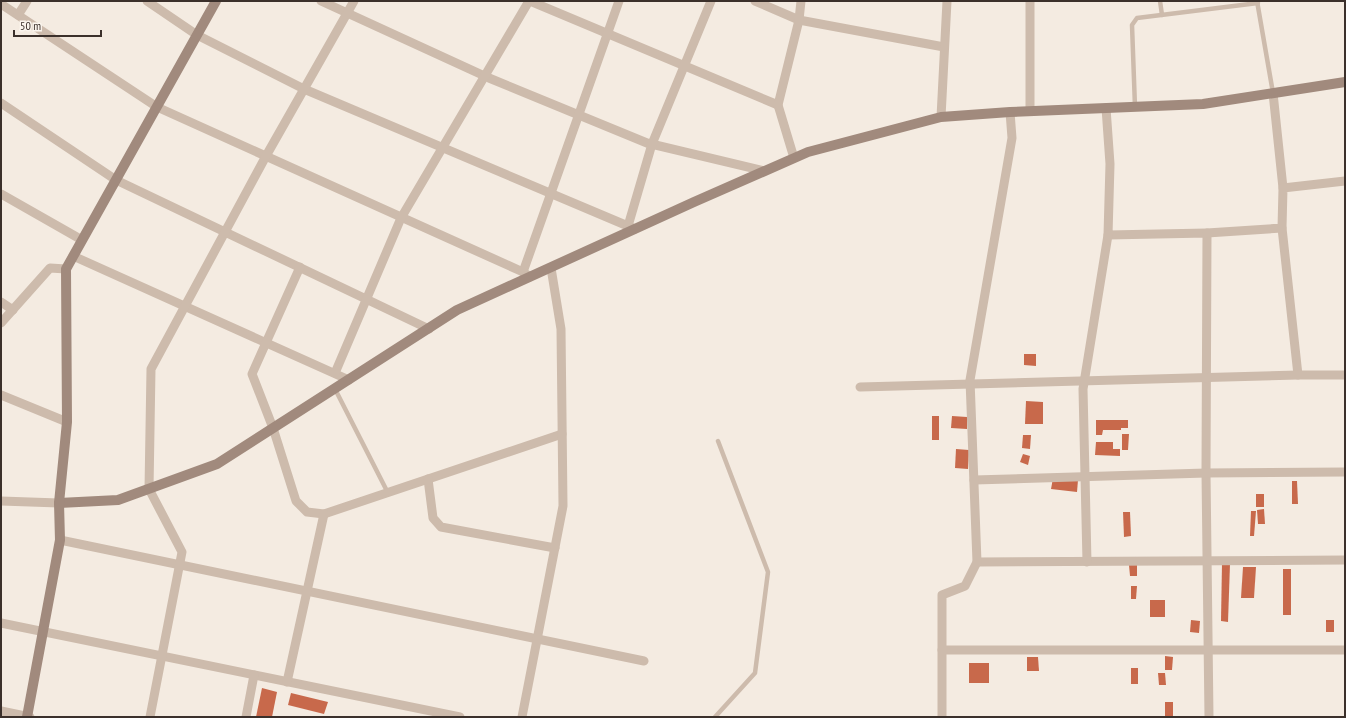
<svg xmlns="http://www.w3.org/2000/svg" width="1346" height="718" font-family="'PT Sans Narrow',sans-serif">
<rect width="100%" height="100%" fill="#f4ebe1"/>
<g fill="#c8694b">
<path d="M1024,354H1036V366L1024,365Z"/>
<path d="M1026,401L1043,402V424H1025Z"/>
<rect x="932" y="416" width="7" height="24"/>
<path d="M952,416L967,417V429L951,428Z"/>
<path d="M1096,420H1128V428H1121V430H1103L1102,435H1096Z"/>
<path d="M1122,434H1129L1128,450H1122Z"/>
<path d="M1023,435H1031L1030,449L1022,448Z"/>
<path d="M1096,442H1113V449H1120V456L1095,455Z"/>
<path d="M956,449L969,450L968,469L955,468Z"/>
<path d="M1023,454L1030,456L1028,465L1020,462Z"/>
<path d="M1053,478L1078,480L1077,492L1051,489Z"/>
<path d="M1292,481H1297L1298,504H1292Z"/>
<rect x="1256" y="494" width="8" height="13"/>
<path d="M1264,509L1265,524H1258L1257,510Z"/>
<path d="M1251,511H1256L1254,536H1250Z"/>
<path d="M1123,512H1130L1131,536L1124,537Z"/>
<path d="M1222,563L1230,564L1228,622L1221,621Z"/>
<path d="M1129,565H1137V576H1130Z"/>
<path d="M1243,567H1256L1254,598H1241Z"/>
<rect x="1283" y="569" width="8" height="46"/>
<path d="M1131,586H1137L1136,599H1131Z"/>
<rect x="1150" y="600" width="15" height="17"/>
<path d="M1191,620L1200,621L1199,633L1190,632Z"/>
<rect x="1326" y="620" width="8" height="12"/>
<path d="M1165,656L1173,657L1172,670H1165Z"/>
<path d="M1027,657H1038L1039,671H1027Z"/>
<rect x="969" y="663" width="20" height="20"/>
<rect x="1131" y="668" width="7" height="16"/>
<path d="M1158,673H1165L1166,685H1159Z"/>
<path d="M262,688L277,692L272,717H256Z"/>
<path d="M291,693L328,702L324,714L288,705Z"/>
<rect x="1165" y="702" width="8" height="15"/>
</g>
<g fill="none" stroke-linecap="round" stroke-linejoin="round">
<g stroke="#cdbbac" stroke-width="4.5">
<path d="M1160,1L1162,15"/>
<path d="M1257,1L1273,93"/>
<path d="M1135,107L1132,25L1137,18L1258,3"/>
<path d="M335,389L388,493"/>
<path d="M715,717L755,673L768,572L718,441"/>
</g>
<g stroke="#cdbbac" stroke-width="9">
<path d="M147,1L197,35L304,89L635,229"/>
<path d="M321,1L489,78L647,143L765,171"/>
<path d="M530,1L778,105"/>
<path d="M755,1L799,20L944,47"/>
<path d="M1,4L157,107L523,272L530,277"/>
<path d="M18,15L27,1"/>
<path d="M1273,93L1283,188"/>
<path d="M1,103L116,180L429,329"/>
<path d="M1106,108L1110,164L1108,235L1207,233L1206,473L1209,717"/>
<path d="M1030,111V1"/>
<path d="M941,117L947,1"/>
<path d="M794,158L778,105L799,20L801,1"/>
<path d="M1,194L82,240"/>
<path d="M628,226L652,144L711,1"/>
<path d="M1282,228L1298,375"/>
<path d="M1207,233L1282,228L1283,188L1345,181"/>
<path d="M73,256L349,380"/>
<path d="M300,267L252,374L273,428L296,501L307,512L324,514L562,434"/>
<path d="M523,272L619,1"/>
<path d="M1,302L13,310"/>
<path d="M1,323L50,268L66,269"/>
<path d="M335,373L401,218L529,1"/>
<path d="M860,387L1298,375H1345"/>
<path d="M1,395L67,422"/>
<path d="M428,479L433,518L441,527L555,548"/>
<path d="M974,480L1206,473L1345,472"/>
<path d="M1,501L59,503"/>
<path d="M60,540L644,661"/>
<path d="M977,562L1345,560"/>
<path d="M1087,562L1083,389L1108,235"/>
<path d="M1,623L460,717"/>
<path d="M942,650H1345"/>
<path d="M287,682L324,514"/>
<path d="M1,711L30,717"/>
<path d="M150,717L182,552L149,489L151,369L266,156L354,1"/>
<path d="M246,717L254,675"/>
<path d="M522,717L563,506L561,329L551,268"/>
<path d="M942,717V595L965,586L977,562L970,380L1012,138L1010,112"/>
</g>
<g stroke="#a18a7d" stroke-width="10">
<path d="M59,503L118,500L217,464L457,310L694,202L808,152L941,117L1010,112L1203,104L1345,82"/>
<path d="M27,717L60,540L59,503L67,422L66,269L216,1"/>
</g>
</g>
<rect width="1346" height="718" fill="none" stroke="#3b302b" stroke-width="4"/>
<path d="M14 30v6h87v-6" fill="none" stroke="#3b302b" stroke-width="2"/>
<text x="20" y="30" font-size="12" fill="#3b302b" stroke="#fbf5ee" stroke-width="3" paint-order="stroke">50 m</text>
</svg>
